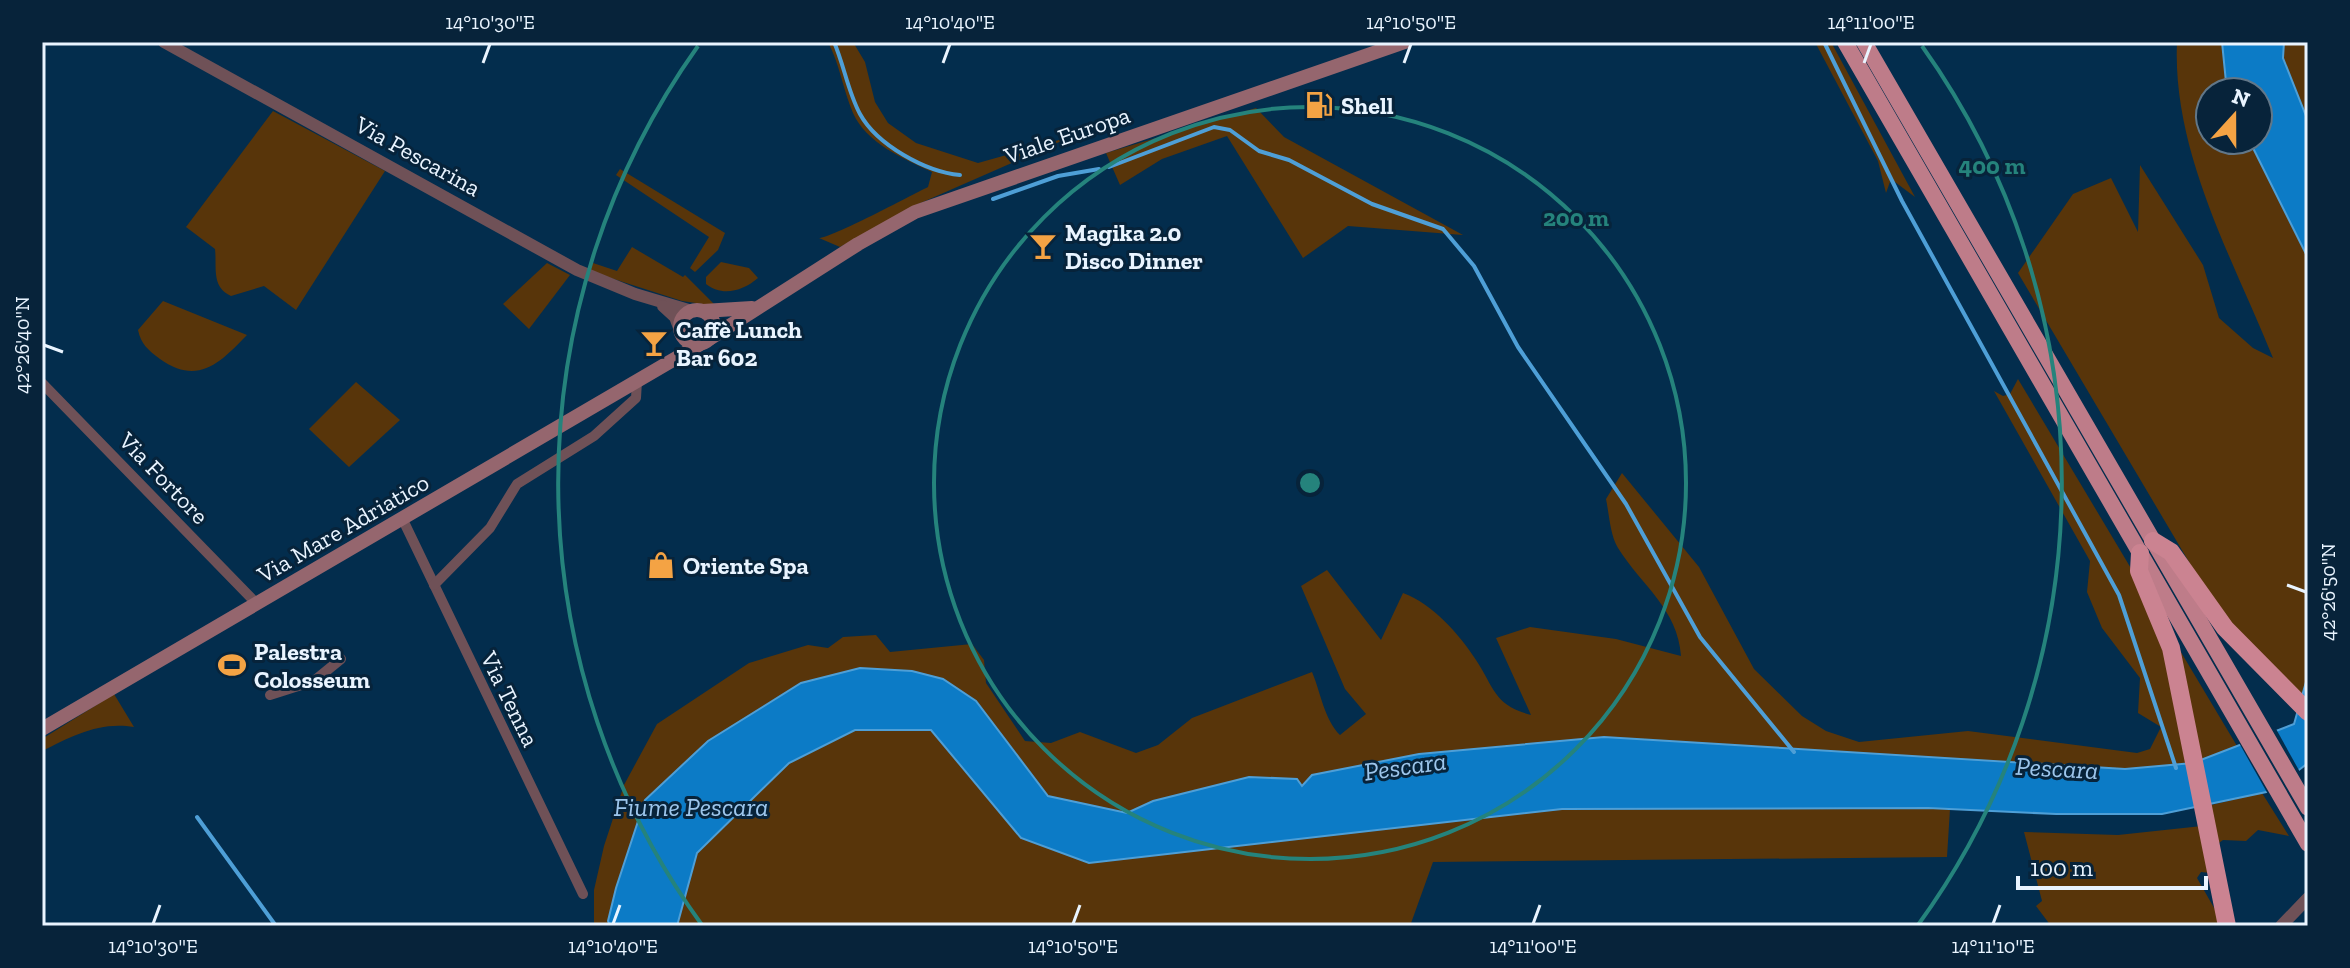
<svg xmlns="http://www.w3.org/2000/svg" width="2350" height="968" font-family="'Zilla Slab',serif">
<rect width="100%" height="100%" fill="#032d4d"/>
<g fill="#58350a">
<path d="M828,42H853L865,62L875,102L888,123L916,143L978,163L1073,136L916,205L840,247L819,238C831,238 910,196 928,187L932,172C904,159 866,143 853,113C843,90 840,65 828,42Z"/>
<path d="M1815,42H1831L1915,197L1891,179L1886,193L1878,161Z"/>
<path d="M2177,42H2222L2227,92H2210V140H2249L2308,258V675L2303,699L2218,611L2018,273L2073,194L2111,178L2138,232L2140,165L2203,265L2219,318L2253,348L2273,358C2233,259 2172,152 2177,42Z"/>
<path d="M2284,42H2308V121L2283,58Z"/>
<path d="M1256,108L1284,137L1463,235L1348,226L1303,258L1227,136L1162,159L1120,185L1106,153Z"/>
<path d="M273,111L385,171L296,310L264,286L231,296C211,287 217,267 215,249L186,227Z"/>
<path d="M620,169L725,233L718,250L695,272L690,268L709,237L616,175Z"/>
<path d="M632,247L683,277L685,275L716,306L682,301L589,271L593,263L617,271Z"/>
<path d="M721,262L749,268L758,278C743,291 722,297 706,284V277Z"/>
<path d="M547,263L570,275L529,329L503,304Z"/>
<path d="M163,301L247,335C220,363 198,386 160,359C148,350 141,344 138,330Z"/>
<path d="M2018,379L2237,746L2193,763L2125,769L1604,737L1302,787L1153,801L1127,813L1048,796L860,668L801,683L708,741L645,800L616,888L608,920L610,926H594V890L604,846L624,785L657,724L749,663L808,645L828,648L843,637L876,635L890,652L972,644L984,660L986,683L1025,741L1051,743L1080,732L1136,753L1158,745L1192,718L1312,672C1321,693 1324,719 1340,735L1366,714L1345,689L1301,586L1327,570L1381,640L1403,593C1433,604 1459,634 1476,660C1495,689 1494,705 1531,715L1496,638L1530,627L1616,639L1681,656C1678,609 1641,585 1618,548C1610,535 1609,513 1606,499L1622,473L1699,567L1754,669L1802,716L1826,731L1859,742L1968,731L2137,753L2150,749L2161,727L2138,713L2140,678L2102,628L2087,592L2090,561L1994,391L2003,396L2010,394Z"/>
<path d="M356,382L400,420L349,467L309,429Z"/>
<path d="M114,694L134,727C100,721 72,736 42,751V739Z"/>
<path d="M855,730H931L1021,838L1562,809L1928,808L1950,809L1947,857L1433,862L1410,926H677L696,853L789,763Z"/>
<path d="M2262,793L2289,836L2258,830L2246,841L2223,840L2216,845L2207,806Z"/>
<path d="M2202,826L2211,873L2201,872L2197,878L2217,913L2219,926H2051L2036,906L2042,901L2024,832L2118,835Z"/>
</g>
<g fill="#0c7bc6" stroke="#4e9fd7" stroke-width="2">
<path d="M2222,42H2284L2283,58L2308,121V258L2249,140H2258V92H2227Z"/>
<path d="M860,668L912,671L943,679L976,701L1048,796L1127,813L1153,801L1249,777L1297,779L1302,786L1312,775L1419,754L1604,737L2125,769L2193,763L2294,724L2308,675V763L2271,791L2162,814H2056L1928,808L1562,809L1089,863L1021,838L931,730H855L789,763L697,853L677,926H610L608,921L616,888L645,800L708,741L801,683Z"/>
</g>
<path fill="#032d4d" d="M2275,727L2301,774L2269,796L2238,741Z"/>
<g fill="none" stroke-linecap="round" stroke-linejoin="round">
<g stroke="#4e9fd7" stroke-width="4">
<path d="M834,42C844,65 848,92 860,114C877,145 926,172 960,175"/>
<path d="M1824,42L1902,201L2119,595L2176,768"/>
<path d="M1109,167L1214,127L1230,130L1259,151L1289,160L1372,204L1443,229L1474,266L1518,347L1626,504L1700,637L1794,752"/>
<path d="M993,199L1058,176L1099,169"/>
<path d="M197,817L276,926"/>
</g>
<g stroke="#6f5157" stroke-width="10">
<path d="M42,383L256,603"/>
<path d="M403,520L583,894"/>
<path d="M434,585L490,528L517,484L594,436L636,398L637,381"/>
<path d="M270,695L314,681L341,659"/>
</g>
<g stroke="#6f5157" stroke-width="12">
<path d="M164,42L577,270L635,294L692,311"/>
<path d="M663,306L675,317L680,330"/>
<path d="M2281,926L2308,898"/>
</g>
<g stroke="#95666e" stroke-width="14">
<circle cx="697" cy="327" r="17"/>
<path d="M703,311L752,308"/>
<path d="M709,339L858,244L915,212L1405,42"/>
<path d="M42,729L702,343"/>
</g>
<g stroke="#be7c89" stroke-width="16">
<path d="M1845,42L2308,844"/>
<path d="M1864,42L2308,808"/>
</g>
<g stroke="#cb8391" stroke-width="18">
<path d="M2153,541L2171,552L2225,628L2308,712"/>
<path d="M2140,553L2139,571L2171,648L2227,926"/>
</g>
</g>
<path fill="none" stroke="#e9f4ff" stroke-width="3" d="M483,63L490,44M943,63L950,44M1404,63L1411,44M1864,63L1871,44M44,345L63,352M2287,585L2306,592M153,924L160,905M613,924L620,905M1073,924L1080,905M1533,924L1540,905M1993,924L2000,905"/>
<g fill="none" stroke="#25837c" stroke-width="4">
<circle cx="1310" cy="483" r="376"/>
<path d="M702 925A752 752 0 0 1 698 46M1922 46A752 752 0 0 1 1918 925"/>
</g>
<defs>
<g id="fuel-bare" transform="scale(2.16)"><path d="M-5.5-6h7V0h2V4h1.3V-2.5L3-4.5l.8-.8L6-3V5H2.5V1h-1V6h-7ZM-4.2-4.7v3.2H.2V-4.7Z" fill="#f4a344" stroke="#07233a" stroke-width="2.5" paint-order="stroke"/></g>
<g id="bar-bare" transform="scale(2.16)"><path d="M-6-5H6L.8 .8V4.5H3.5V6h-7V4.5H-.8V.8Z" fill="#f4a344" stroke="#07233a" stroke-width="2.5" paint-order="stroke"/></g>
<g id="shop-bare" transform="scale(2.16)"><path d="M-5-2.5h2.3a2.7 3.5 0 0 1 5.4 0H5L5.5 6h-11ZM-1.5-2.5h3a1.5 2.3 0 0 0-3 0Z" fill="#f4a344" stroke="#07233a" stroke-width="2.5" paint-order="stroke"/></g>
<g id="stadium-bare" transform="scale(2.16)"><path d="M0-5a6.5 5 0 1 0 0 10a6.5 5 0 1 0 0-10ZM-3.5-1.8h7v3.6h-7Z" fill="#f4a344" stroke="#07233a" stroke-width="2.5" paint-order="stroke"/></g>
</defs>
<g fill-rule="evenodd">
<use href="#fuel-bare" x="1319" y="105"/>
<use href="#bar-bare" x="1043" y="246"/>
<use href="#bar-bare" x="654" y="343"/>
<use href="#shop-bare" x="661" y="565"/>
<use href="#stadium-bare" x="232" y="665"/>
</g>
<g text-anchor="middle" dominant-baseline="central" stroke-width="6" stroke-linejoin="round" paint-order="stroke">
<g font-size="24" font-weight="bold" fill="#e9f4ff" stroke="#07233a" text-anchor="start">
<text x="1341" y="105">Shell</text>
<text x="1065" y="232">Magika 2.0<tspan x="1065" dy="28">Disco Dinner</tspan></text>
<text x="676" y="329">Caffè Lunch<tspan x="676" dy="28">Bar 602</tspan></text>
<text x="683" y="565">Oriente Spa</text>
<text x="254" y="651">Palestra<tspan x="254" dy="28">Colosseum</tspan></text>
</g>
<g font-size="24" fill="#e9f4ff" stroke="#07233a">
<text transform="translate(1067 135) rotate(-19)">Viale Europa</text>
<text transform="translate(418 156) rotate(29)">Via Pescarina</text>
<text transform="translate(164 478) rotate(46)">Via Fortore</text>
<text transform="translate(343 528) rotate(-30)">Via Mare Adriatico</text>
<text transform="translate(510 699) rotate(64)">Via Tenna</text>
</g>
<g font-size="26" font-style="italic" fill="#9dc6ec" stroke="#07233a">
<text transform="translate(1405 766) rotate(-8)">Pescara</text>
<text transform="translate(2057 768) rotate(3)">Pescara</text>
<text x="691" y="807">Fiume Pescara</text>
</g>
</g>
<circle cx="1310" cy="483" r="12" fill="#25837c" stroke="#07233a" stroke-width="4"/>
<g font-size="24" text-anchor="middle" font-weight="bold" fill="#25837c" stroke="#07233a" stroke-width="6" stroke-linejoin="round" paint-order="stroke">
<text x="1992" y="174">400 m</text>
<text x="1576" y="226">200 m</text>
</g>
<rect width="2350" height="968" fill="none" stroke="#07233a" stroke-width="88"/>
<g transform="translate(2234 116) rotate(21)"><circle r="38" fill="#07233a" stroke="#617789" stroke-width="2"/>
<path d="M0-6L14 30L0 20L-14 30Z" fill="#f4a344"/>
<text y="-12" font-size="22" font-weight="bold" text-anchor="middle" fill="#e9f4ff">N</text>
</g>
<path d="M2018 876v12h188v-12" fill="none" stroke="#e9f4ff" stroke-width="4"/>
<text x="2030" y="876" font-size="24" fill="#e9f4ff" stroke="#07233a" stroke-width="6" paint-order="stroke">100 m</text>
<rect x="44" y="44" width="2262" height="880" fill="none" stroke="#e9f4ff" stroke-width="3"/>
<g font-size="20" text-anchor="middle" fill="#e9f4ff">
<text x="490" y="29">14°10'30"E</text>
<text x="950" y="29">14°10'40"E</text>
<text x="1411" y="29">14°10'50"E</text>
<text x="1871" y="29">14°11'00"E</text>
<text transform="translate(22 345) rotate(-90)" y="7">42°26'40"N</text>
<text transform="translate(2328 592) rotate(-90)" y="7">42°26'50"N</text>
<text x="153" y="953">14°10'30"E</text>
<text x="613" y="953">14°10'40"E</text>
<text x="1073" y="953">14°10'50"E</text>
<text x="1533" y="953">14°11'00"E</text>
<text x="1993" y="953">14°11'10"E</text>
</g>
</svg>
